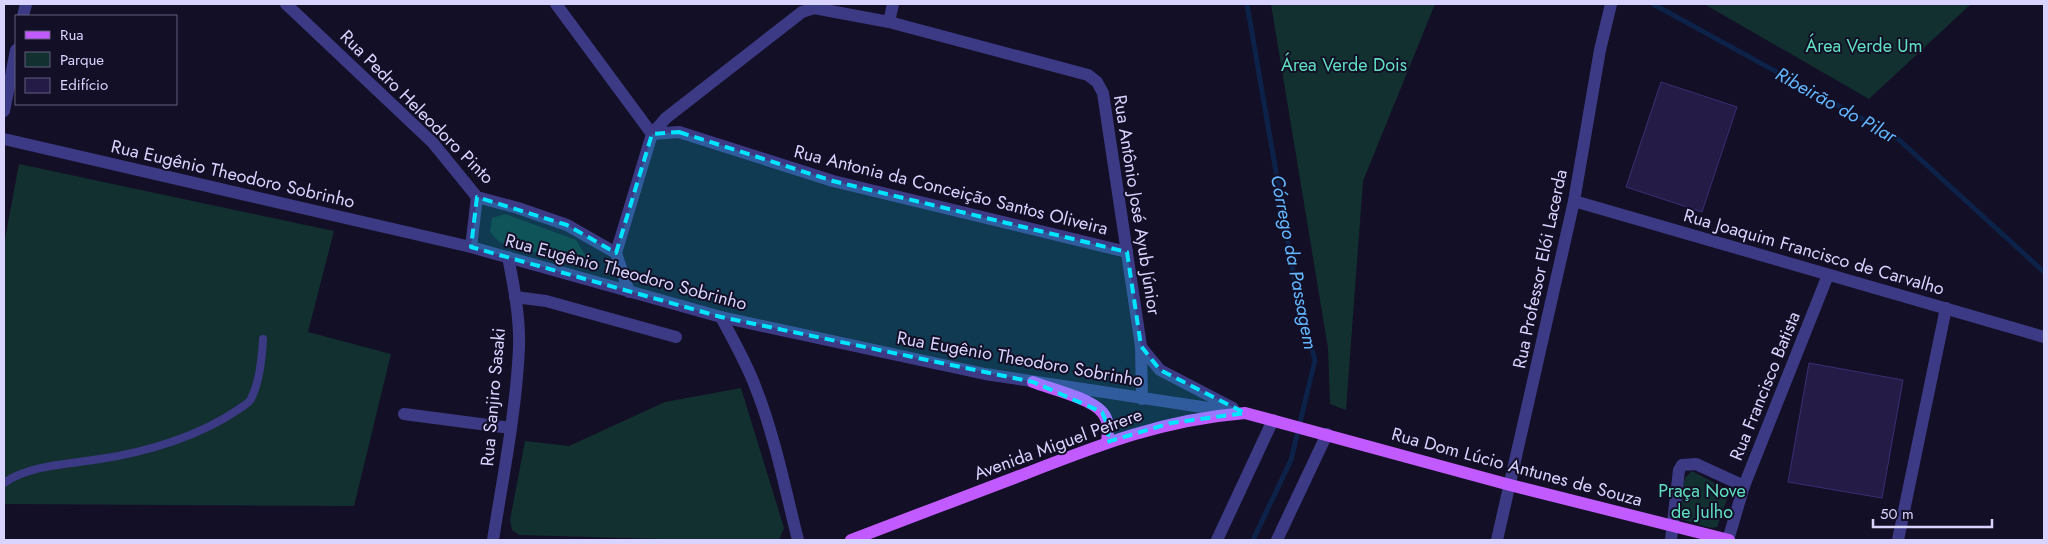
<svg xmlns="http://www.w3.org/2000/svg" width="2048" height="544" font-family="Jost,sans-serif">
<rect width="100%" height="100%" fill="#130f26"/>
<g fill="#12302f">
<path d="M1271,4H1435L1363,181L1346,410L1330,404L1328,348Z"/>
<path d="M1704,4H1971L1869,99Z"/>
<path d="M19,164L334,231L308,332L391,354L354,506L4,504V244Z"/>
<path d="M505,214L576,240L594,269L499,242L490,232L492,218Z"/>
<path d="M741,388L784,528L779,540H698L519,535L512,530L510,520L525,441L569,446L665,402Z"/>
<path d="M1692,471L1730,491L1717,527L1711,528L1676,518L1674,515L1685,478Z"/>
</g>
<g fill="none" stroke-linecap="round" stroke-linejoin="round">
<g stroke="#0c2248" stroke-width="5">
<path d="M1247,4L1299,306L1315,360L1291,460L1253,540"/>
<path d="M1653,4L1897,138L2044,272"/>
</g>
</g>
<g fill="#241b47" stroke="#3b2d73">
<path d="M1661,82L1737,107L1702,212L1626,187Z"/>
<path d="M1809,363L1903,380L1882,498L1788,482Z"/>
</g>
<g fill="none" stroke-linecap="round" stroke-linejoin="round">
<path stroke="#3d3a85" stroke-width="8" d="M4,483C29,465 70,464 100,459C147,452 200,436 239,409C243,406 249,403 251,399C260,381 262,359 263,339"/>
<g stroke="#3d3a85" stroke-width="12">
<path d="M286,4L433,143L477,197L518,208L567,225L616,253"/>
<path d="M556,4L652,134L679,132L833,181L1127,252"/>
<path d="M23,16L26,4"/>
<path d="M889,22L893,4"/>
<path d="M4,111L16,50"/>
<path d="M4,139L471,247L721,317L985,374L1235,412"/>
<path d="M1574,201L2044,337"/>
<path d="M471,247L477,197"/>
<path d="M629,292L616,253L652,134L666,118L802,12L814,8L889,22L1088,75L1097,82L1103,93L1141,346L1142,399"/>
<path d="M515,297L546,301L676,337"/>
<path d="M721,317C733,340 746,362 755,386C775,436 785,489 798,540"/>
<path d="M1141,347L1160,370L1233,408"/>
<path d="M404,414L511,428"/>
<path d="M493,540C503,477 516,412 519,348C520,317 514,287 508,257"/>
<path d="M1217,540L1273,420"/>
<path d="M1277,540L1327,434"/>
<path d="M1497,540L1574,201L1600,50L1611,4"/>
<path d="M1671,540L1679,470L1682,465L1696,464L1744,486"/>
<path d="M1728,540L1744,486L1828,275"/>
<path d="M1898,540L1946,308"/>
</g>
<g stroke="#c25bff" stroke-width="12">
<path d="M1033,382C1051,389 1090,398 1102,412C1110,421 1108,432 1107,442"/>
<path d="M851,540C908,518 965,497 1022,475C1099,445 1161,420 1245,413L1510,485L1729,540"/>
</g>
</g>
<path fill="#00e5ff" fill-opacity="0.2" stroke="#00e5ff" stroke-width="4" stroke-dasharray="10 6" stroke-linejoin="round" d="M679,132L833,181L1127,252L1141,346L1160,370L1245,413L1171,423L1107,442L1109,429L1102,412L1033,382L721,317L471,247L477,197L567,225L616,253L652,134Z"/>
<g text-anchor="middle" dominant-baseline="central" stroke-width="4" stroke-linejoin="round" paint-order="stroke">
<g font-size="18" fill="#5fe0c0" stroke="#130f26">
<text x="1864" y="46">Área Verde Um</text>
<text x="1344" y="65">Área Verde Dois</text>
<text x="1702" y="491">Praça Nove<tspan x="1702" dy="21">de Julho</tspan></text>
</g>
<g font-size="18" fill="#d9d4ff" stroke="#130f26">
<text transform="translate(417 107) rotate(45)">Rua Pedro Heleodoro Pinto</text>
<text transform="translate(233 174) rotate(13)">Rua Eugênio Theodoro Sobrinho</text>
<text transform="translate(951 190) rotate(14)">Rua Antonia da Conceição Santos Oliveira</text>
<text transform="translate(1137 205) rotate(81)">Rua Antônio José Ayub Júnior</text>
<text transform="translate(1814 252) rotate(16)">Rua Joaquim Francisco de Carvalho</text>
<text transform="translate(1540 269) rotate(-78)">Rua Professor Elói Lacerda</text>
<text transform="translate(626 272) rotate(15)">Rua Eugênio Theodoro Sobrinho</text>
<text transform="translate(1020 359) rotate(10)">Rua Eugênio Theodoro Sobrinho</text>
<text transform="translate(1765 386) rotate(-68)">Rua Francisco Batista</text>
<text transform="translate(493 397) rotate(-85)">Rua Sanjiro Sasaki</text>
<text transform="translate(1058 444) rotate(-20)">Avenida Miguel Petrere</text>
<text transform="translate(1517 467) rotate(15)">Rua Dom Lúcio Antunes de Souza</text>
</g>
<g font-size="19" font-style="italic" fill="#62b6ff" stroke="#130f26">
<text transform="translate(1836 105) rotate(29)">Ribeirão do Pilar</text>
<text transform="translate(1294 262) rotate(79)">Córrego da Passagem</text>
</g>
</g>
<rect width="2048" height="544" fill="none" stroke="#d9d4ff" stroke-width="10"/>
<rect x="15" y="15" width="162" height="90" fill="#130f26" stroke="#625e7d"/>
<rect x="25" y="31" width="25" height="8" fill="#c25bff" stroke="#625e7d"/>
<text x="60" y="40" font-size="15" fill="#d9d4ff">Rua</text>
<rect x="25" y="52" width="25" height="15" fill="#12302f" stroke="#625e7d"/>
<text x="60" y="65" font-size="15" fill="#d9d4ff">Parque</text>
<rect x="25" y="78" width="25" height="15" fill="#241b47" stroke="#625e7d"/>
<text x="60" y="90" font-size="15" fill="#d9d4ff">Edifício</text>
<path d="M1873 519v8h119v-8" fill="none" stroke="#d9d4ff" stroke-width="2.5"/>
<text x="1880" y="519" font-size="15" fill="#d9d4ff" stroke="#130f26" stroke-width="4" paint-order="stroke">50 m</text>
</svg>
